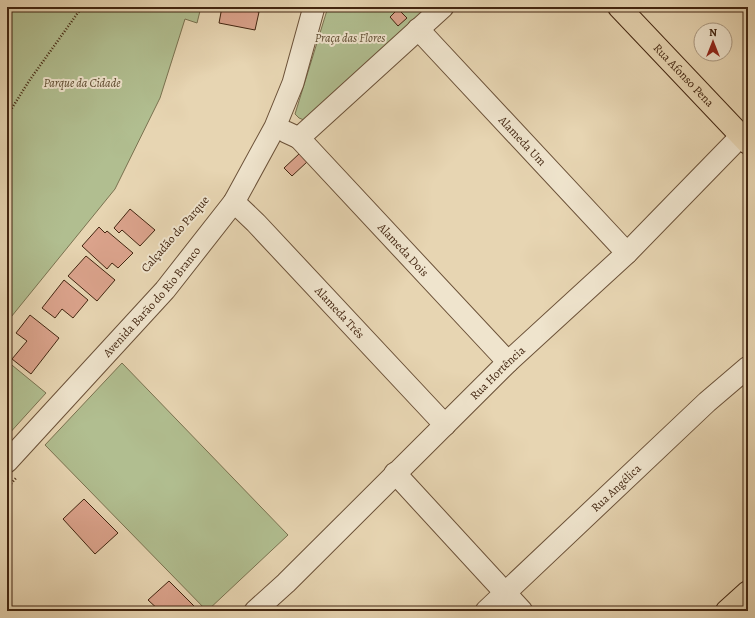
<svg xmlns="http://www.w3.org/2000/svg" width="755" height="618" font-family="Alegreya,serif">
<rect width="100%" height="100%" fill="#e7d5b2"/>
<filter id="stains"><feTurbulence type="fractalNoise" baseFrequency=".005" numOctaves="4"/><feColorMatrix values="0 0 0 0 .2 0 0 0 0 .09 0 0 0 0 .02 0 0 0 .5 -.17"/></filter>
<radialGradient id="worn" r=".72"><stop offset=".6" stop-color="#630" stop-opacity="0"/><stop offset="1" stop-color="#630" stop-opacity=".3"/></radialGradient>
<g fill="#b1be90" stroke="#7a7250">
<path d="M7,7H201L197,23L185,19L160,98L115,189L7,322Z"/>
<path d="M328,7H428L304,120L299,118L295,114Z"/>
<path d="M7,361L46,393L7,436Z"/>
<path d="M122,363L288,535L207,611L45,445Z"/>
</g>
<g fill="#dba38c" stroke="#422510">
<path d="M222,7H237L259,12L255,30L219,23Z"/>
<path d="M398,9L407,18L398,26L390,17Z"/>
<path d="M300,153L308,161L292,176L284,168Z"/>
<path d="M130,209L155,230L140,246L122,230L119,233L114,228Z"/>
<path d="M99,227L105,233L107,231L133,253L118,268L112,263L107,269L82,246Z"/>
<path d="M86,256L115,280L97,301L68,276Z"/>
<path d="M64,280L88,300L73,318L62,309L55,318L42,308Z"/>
<path d="M30,315L59,338L31,374L12,359L27,341L16,333Z"/>
<path d="M84,499L118,533L95,554L63,519Z"/>
<path d="M169,581L197,609L195,611H160L148,600Z"/>
</g>
<g fill="none" stroke-linecap="round" stroke-linejoin="round">
<g stroke="#6b5138" stroke-width="23">
<g id="minor">
<path id="s1" d="M418,29L627,253"/>
<path d="M286,132L299,138L443,7"/>
<path id="s2" d="M299,138L508,362"/>
<path id="s3" d="M234,202L256,223L445,425"/>
<path id="s4" d="M7,462L165,290L234,202L275,127L293,83L314,7"/>
<path d="M395,473L522,611"/>
<path id="s5" d="M255,611L286,583L508,362L627,253L741,136"/>
<path id="s6" d="M486,611L707,402L748,367"/>
</g>
</g>
<g stroke="#422510" stroke-width="24">
<g id="major">
<path id="s7" d="M619,7L748,143"/>
<path d="M727,611L748,592"/>
</g>
</g>
<g stroke="#422510" stroke-width="2.5" stroke-dasharray="1 2" stroke-linecap="butt">
<path d="M7,116L29,81L82,7"/>
<path d="M7,488L16,478"/>
</g>
<use href="#minor" stroke="#efe4cd" stroke-width="21"/>
<use href="#major" stroke="#e7d5b2" stroke-width="22"/>
</g>
<g text-anchor="middle" dominant-baseline="central" stroke-width="4" stroke-linejoin="round" paint-order="stroke">
<g font-size="12" font-style="italic" fill="#5e4b30" stroke="#efe4cd">
<text x="350" y="38">Praça das Flores</text>
<text x="82" y="83">Parque da Cidade</text>
</g>
<g font-size="12" fill="#422510" stroke="#efe4cd">
<text stroke="none"><textPath href="#s7" startOffset="94">Rua Afonso Pena</textPath></text>
<text stroke="none"><textPath href="#s1" startOffset="153">Alameda Um</textPath></text>
<text transform="translate(175 234) rotate(-49)">Calçadão do Parque</text>
<text stroke="none"><textPath href="#s2" startOffset="153">Alameda Dois</textPath></text>
<text stroke="none"><textPath href="#s4" startOffset="216">Avenida Barão do Rio Branco</textPath></text>
<text stroke="none"><textPath href="#s3" startOffset="153">Alameda Três</textPath></text>
<text stroke="none"><textPath href="#s5" startOffset="340">Rua Hortência</textPath></text>
<text stroke="none"><textPath href="#s6" startOffset="179">Rua Angélica</textPath></text>
</g>
</g>
<rect width="755" height="618" fill="none" stroke="#e7d5b2" stroke-width="24"/>
<rect x="8" y="8" width="739" height="602" fill="none" stroke="#422510" stroke-width="2"/>
<rect x="12" y="12" width="731" height="594" fill="none" stroke="#422510"/>
<g transform="translate(713 42)"><circle r="19" fill="#efe4cd" stroke="#aa9881"/>
<path d="M0-3L7 15L0 10L-7 15Z" fill="#8f2418"/>
<text y="-6" font-size="11" font-weight="bold" text-anchor="middle" fill="#422510">N</text>
</g>
<rect width="100%" height="100%" filter="url(#stains)"/>
<rect width="100%" height="100%" fill="url(#worn)"/>
</svg>
